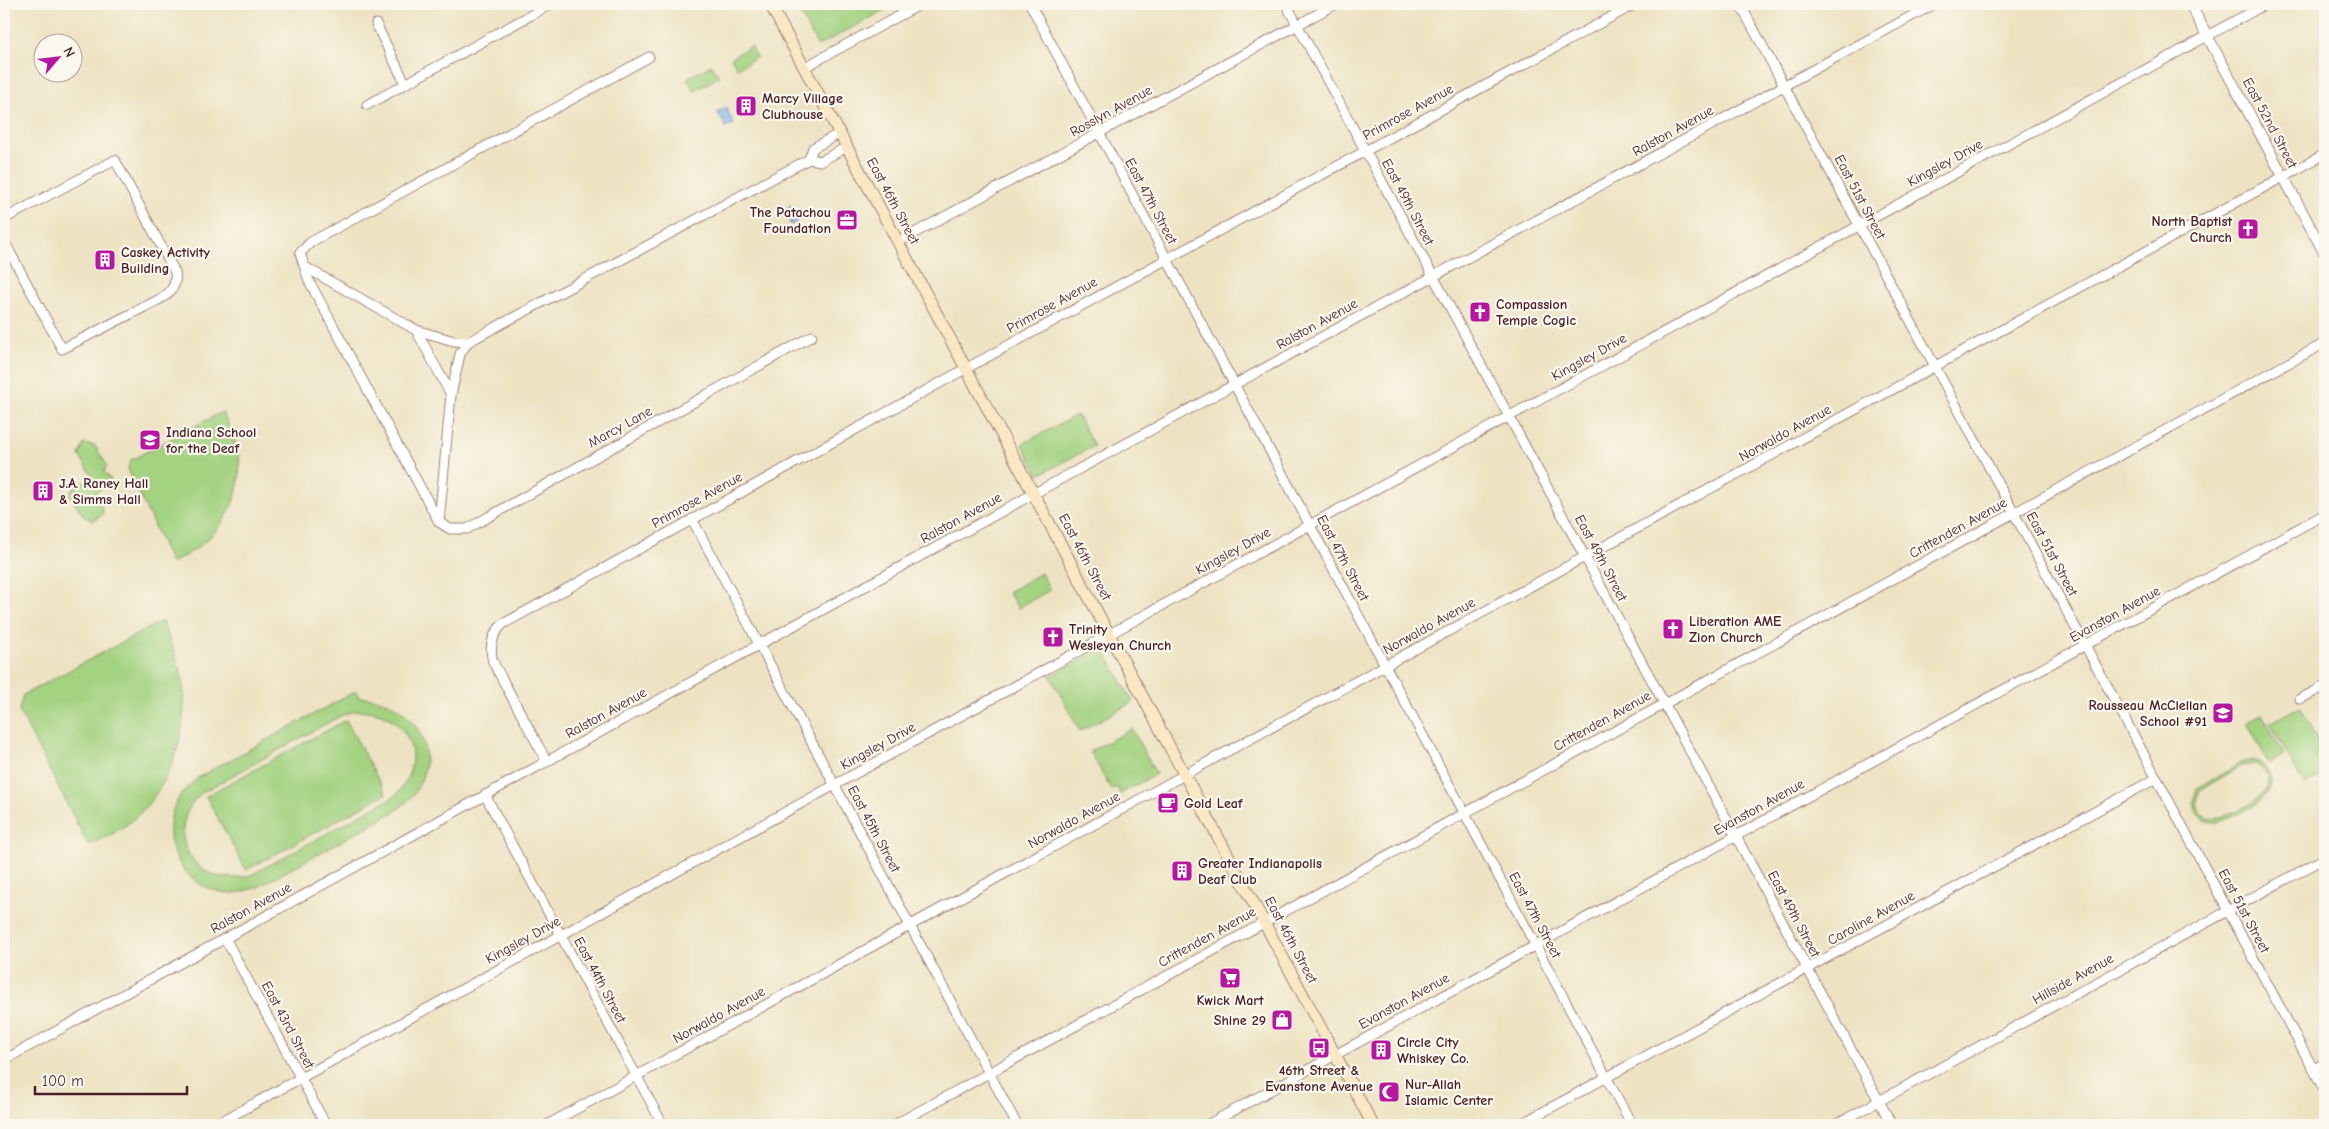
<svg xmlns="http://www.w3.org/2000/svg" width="2329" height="1129" font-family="'Comic Neue',sans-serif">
<rect width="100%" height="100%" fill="#fbf7ec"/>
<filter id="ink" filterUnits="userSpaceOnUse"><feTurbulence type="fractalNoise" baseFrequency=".02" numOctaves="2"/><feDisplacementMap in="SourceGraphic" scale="10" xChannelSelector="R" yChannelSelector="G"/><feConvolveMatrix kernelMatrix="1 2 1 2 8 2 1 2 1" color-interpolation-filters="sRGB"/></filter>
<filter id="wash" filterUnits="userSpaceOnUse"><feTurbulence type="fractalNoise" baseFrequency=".0096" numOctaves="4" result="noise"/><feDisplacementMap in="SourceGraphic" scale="20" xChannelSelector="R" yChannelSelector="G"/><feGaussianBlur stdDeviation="1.12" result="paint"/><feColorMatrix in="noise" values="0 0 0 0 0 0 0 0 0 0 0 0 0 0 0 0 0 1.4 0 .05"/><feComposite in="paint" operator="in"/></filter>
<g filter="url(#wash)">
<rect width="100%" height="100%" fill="#ede3c3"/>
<g fill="#a3d280" stroke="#767856" fill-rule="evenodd">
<path d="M795,4H896L818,46Z"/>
<path d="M751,46L757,57L737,68L731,58Z"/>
<path d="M712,65L719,77L694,91L687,78Z"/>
<path d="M222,412C229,426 237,442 239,458C244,507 213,544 171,563L128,469L131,460Z"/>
<path d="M1077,415L1094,446L1039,475L1022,444Z"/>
<path d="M84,444L95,446L107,465L104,472L112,481L95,493L102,508L103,514L92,521L83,515L69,494L77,484L90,480L91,474L79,455Z"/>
<path d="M1041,573L1050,590L1018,608L1008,592Z"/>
<path d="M162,621C170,642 181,664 183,686C189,737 166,799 122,828C112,835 100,840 88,845L19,711L23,695Z"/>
<path d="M1103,648L1133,702L1080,731L1050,676Z"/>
<path d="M356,691L359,697C425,698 451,774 394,812L258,887C249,890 240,893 232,893C186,893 156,843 176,803C181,792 190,785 199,777ZM355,711C406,707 431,759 395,796L251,875C196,892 159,833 201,793L342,715Z"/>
<path d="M2300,706L2325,752V773L2304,785L2270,723Z"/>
<path d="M2262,714L2284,755L2269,764L2247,722Z"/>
<path d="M346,720L386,794L246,870L206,796Z"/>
<path d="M1132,729L1156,774L1120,794L1117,787L1111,790L1090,751Z"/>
<path d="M2253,760C2261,762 2267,767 2270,775C2279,798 2235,817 2217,822C2204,823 2194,815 2193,801L2197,788L2241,763ZM2255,764C2267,770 2272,782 2264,793C2249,806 2201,837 2196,801L2200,790L2242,766Z"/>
</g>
<g fill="#75a9e2" stroke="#606486">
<path d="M726,107L734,124L726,128L717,112Z"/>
<path d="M791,205L800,220L791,225L783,210Z"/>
</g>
</g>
<g filter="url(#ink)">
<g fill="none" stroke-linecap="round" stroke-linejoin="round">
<g stroke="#9c8177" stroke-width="11">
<g id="minor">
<path d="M1030,4L1632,1125"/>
<path d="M1286,4L1892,1125"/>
<path d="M1740,4L2325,1091"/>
<path d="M376,24L405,83"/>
<path d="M649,57L311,242L300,253L309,281L439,522L450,529H467L812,336"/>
<path d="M805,67L921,4"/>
<path d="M367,105L551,4"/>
<path d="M840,133L813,148L809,159L821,161L847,147"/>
<path d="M4,219L115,160L175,272C177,284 172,292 162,298L62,349L4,241"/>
<path d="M898,242L1336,4"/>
<path d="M305,267L416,330"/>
<path d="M416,330L454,341L468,342L460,354L451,395Z"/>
<path d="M468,342L809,159"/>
<path d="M692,519L1017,1125"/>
<path d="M439,522L451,395"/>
<path d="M2300,699L2325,686"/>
<path d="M547,762L493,662C489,647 492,634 503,624L956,374L1635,4"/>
<path d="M485,795L663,1125"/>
<path d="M225,938L326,1125"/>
<path d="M4,1060L1024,499L1934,4"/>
<path d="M2314,1069L2325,1063"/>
<path d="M215,1125L1119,629L2266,4"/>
<path d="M547,1125L1173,781L2325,154"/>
<path d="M894,1125L2325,343"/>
<path d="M1207,1125L2325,514"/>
<path d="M1519,1125L2157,778"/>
<path d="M1835,1125L2325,858"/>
</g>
</g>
<g stroke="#9c8177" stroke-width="12">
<path id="tertiary" d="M2190,4L2325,254"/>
</g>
<g stroke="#9c8177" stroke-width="13">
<path id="secondary" d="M770,4L1373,1125"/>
</g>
<use href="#minor" stroke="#fff" stroke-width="9"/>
<use href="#tertiary" stroke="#fff" stroke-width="10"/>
<use href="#secondary" stroke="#fae7c3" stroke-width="11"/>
</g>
</g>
<defs>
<g id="building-square" transform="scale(1.125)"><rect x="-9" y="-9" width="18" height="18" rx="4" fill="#b5179e" stroke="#fbf7ec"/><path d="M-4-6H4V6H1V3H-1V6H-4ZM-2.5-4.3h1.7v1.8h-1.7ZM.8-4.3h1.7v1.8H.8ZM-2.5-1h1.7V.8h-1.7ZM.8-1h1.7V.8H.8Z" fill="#fff"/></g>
<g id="office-square" transform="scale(1.125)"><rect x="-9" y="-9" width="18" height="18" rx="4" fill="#b5179e" stroke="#fbf7ec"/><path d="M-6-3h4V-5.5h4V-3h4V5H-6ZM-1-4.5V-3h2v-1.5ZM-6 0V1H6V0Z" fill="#fff"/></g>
<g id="church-square" transform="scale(1.125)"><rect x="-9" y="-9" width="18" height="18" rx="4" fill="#b5179e" stroke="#fbf7ec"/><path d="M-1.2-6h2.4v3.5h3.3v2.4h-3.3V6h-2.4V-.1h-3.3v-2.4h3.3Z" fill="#fff"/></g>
<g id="school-square" transform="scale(1.125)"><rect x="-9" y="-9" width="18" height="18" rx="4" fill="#b5179e" stroke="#fbf7ec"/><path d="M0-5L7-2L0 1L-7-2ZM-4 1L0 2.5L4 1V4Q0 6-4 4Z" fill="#fff"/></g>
<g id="cafe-square" transform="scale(1.125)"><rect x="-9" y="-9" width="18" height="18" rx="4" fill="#b5179e" stroke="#fbf7ec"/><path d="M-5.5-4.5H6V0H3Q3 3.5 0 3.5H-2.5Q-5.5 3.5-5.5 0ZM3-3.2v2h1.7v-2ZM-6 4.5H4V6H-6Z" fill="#fff"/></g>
<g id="supermarket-square" transform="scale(1.125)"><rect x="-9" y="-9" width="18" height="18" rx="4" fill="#b5179e" stroke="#fbf7ec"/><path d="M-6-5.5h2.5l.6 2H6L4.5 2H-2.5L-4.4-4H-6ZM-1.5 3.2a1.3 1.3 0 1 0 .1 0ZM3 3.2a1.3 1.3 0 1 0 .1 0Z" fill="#fff"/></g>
<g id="shop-square" transform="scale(1.125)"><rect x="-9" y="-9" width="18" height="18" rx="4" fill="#b5179e" stroke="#fbf7ec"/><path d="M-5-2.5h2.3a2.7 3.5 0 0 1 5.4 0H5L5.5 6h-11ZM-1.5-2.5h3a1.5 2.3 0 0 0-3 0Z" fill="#fff"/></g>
<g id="bus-square" transform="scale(1.125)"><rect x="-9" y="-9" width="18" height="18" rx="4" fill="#b5179e" stroke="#fbf7ec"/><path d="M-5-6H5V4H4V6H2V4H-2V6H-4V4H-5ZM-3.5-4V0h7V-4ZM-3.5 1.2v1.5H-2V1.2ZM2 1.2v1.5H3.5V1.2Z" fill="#fff"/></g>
<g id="mosque-square" transform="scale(1.125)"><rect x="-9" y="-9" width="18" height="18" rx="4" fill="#b5179e" stroke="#fbf7ec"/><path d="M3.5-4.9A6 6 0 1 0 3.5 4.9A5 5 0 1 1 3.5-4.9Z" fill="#fff"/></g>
</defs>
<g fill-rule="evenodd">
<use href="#building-square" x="746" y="106"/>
<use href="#office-square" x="847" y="220"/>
<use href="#church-square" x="2248" y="229"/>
<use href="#building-square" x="105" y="260"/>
<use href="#church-square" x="1480" y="312"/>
<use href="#school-square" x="150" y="440"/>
<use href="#building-square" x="43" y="491"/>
<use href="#church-square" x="1673" y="629"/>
<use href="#church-square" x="1053" y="637"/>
<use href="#school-square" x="2223" y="713"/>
<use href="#cafe-square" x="1168" y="803"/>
<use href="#building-square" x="1182" y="871"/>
<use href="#supermarket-square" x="1230" y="978"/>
<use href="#shop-square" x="1282" y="1020"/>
<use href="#bus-square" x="1319" y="1048"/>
<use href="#building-square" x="1381" y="1050"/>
<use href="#mosque-square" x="1389" y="1092"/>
</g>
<g text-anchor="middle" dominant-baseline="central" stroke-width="4.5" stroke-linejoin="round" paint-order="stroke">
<g font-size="14" font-weight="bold" fill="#4a1f2b" stroke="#fbf7ec" text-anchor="start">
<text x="762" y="98">Marcy Village<tspan x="762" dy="16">Clubhouse</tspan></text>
<text x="831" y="212" text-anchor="end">The Patachou<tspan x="831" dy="16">Foundation</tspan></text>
<text x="2232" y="221" text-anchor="end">North Baptist<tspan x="2232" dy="16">Church</tspan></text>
<text x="121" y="252">Caskey Activity<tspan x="121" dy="16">Building</tspan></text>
<text x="1496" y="304">Compassion<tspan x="1496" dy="16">Temple Cogic</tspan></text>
<text x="166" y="432">Indiana School<tspan x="166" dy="16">for the Deaf</tspan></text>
<text x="59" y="483">J.A. Raney Hall<tspan x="59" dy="16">&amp; Simms Hall</tspan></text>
<text x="1689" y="621">Liberation AME<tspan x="1689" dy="16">Zion Church</tspan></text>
<text x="1069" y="629">Trinity<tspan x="1069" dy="16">Wesleyan Church</tspan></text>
<text x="2207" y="705" text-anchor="end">Rousseau McClellan<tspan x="2207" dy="16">School #91</tspan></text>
<text x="1184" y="803">Gold Leaf</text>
<text x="1198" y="863">Greater Indianapolis<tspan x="1198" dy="16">Deaf Club</tspan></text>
<text x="1230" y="1000" text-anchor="middle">Kwick Mart</text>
<text x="1266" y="1020" text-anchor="end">Shine 29</text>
<text x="1397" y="1042">Circle City<tspan x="1397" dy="16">Whiskey Co.</tspan></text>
<text x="1319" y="1070" text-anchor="middle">46th Street &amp;<tspan x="1319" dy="16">Evanstone Avenue</tspan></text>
<text x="1405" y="1084">Nur-Allah<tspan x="1405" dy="16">Islamic Center</tspan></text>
</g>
<g font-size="14" fill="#4a1f2b" stroke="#fbf7ec">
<text transform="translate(1111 111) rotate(-29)">Rosslyn Avenue</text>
<text transform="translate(1408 112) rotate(-29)">Primrose Avenue</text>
<text transform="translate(2270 123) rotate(62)">East 52nd Street</text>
<text transform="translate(1673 131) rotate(-29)">Ralston Avenue</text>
<text transform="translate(1945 163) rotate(-29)">Kingsley Drive</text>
<text transform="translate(1860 197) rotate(62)">East 51st Street</text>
<text transform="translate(893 201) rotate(62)">East 46th Street</text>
<text transform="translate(1151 201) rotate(62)">East 47th Street</text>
<text transform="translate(1408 202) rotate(62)">East 49th Street</text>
<text transform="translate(1052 305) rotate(-29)">Primrose Avenue</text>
<text transform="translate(1317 324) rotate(-29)">Ralston Avenue</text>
<text transform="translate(1589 357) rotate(-29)">Kingsley Drive</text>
<text transform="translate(620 427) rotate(-29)">Marcy Lane</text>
<text transform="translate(1785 433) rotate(-29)">Norwaldo Avenue</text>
<text transform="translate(697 500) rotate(-29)">Primrose Avenue</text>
<text transform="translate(961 518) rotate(-29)">Ralston Avenue</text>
<text transform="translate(1958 528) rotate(-29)">Crittenden Avenue</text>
<text transform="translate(1233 551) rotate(-29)">Kingsley Drive</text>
<text transform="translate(2052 554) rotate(62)">East 51st Street</text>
<text transform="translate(1085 557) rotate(62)">East 46th Street</text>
<text transform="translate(1343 558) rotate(62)">East 47th Street</text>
<text transform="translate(1601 558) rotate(62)">East 49th Street</text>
<text transform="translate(2115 614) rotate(-29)">Evanston Avenue</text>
<text transform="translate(1429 626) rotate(-29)">Norwaldo Avenue</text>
<text transform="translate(606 713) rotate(-29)">Ralston Avenue</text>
<text transform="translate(1602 721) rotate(-29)">Crittenden Avenue</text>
<text transform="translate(878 746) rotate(-29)">Kingsley Drive</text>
<text transform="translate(1759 807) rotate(-29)">Evanston Avenue</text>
<text transform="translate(1074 820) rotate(-29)">Norwaldo Avenue</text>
<text transform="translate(874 829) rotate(62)">East 45th Street</text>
<text transform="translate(251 908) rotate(-29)">Ralston Avenue</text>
<text transform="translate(2244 911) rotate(62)">East 51st Street</text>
<text transform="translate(1794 914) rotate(62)">East 49th Street</text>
<text transform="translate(1535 915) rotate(62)">East 47th Street</text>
<text transform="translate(1871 918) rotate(-29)">Caroline Avenue</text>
<text transform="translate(1207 937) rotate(-29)">Crittenden Avenue</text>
<text transform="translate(523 940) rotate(-29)">Kingsley Drive</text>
<text transform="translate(1291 940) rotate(62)">East 46th Street</text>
<text transform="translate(2073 979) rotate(-29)">Hillside Avenue</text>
<text transform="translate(600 980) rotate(62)">East 44th Street</text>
<text transform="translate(1404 1001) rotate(-29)">Evanston Avenue</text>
<text transform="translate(719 1015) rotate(-29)">Norwaldo Avenue</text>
<text transform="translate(288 1025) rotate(62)">East 43rd Street</text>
</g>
</g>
<rect width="2329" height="1129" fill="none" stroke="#fbf7ec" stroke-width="20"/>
<g transform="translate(58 58) rotate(62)"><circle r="24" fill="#fbf7ec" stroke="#b4a19f"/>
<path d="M0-4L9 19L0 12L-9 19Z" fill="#b5179e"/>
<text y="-8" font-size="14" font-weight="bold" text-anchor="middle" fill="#4a1f2b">N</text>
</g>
<path d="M35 1086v8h152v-8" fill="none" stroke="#4a1f2b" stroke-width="2.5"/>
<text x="42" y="1086" font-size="15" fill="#4a1f2b" stroke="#fbf7ec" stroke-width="4" paint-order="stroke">100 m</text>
</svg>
